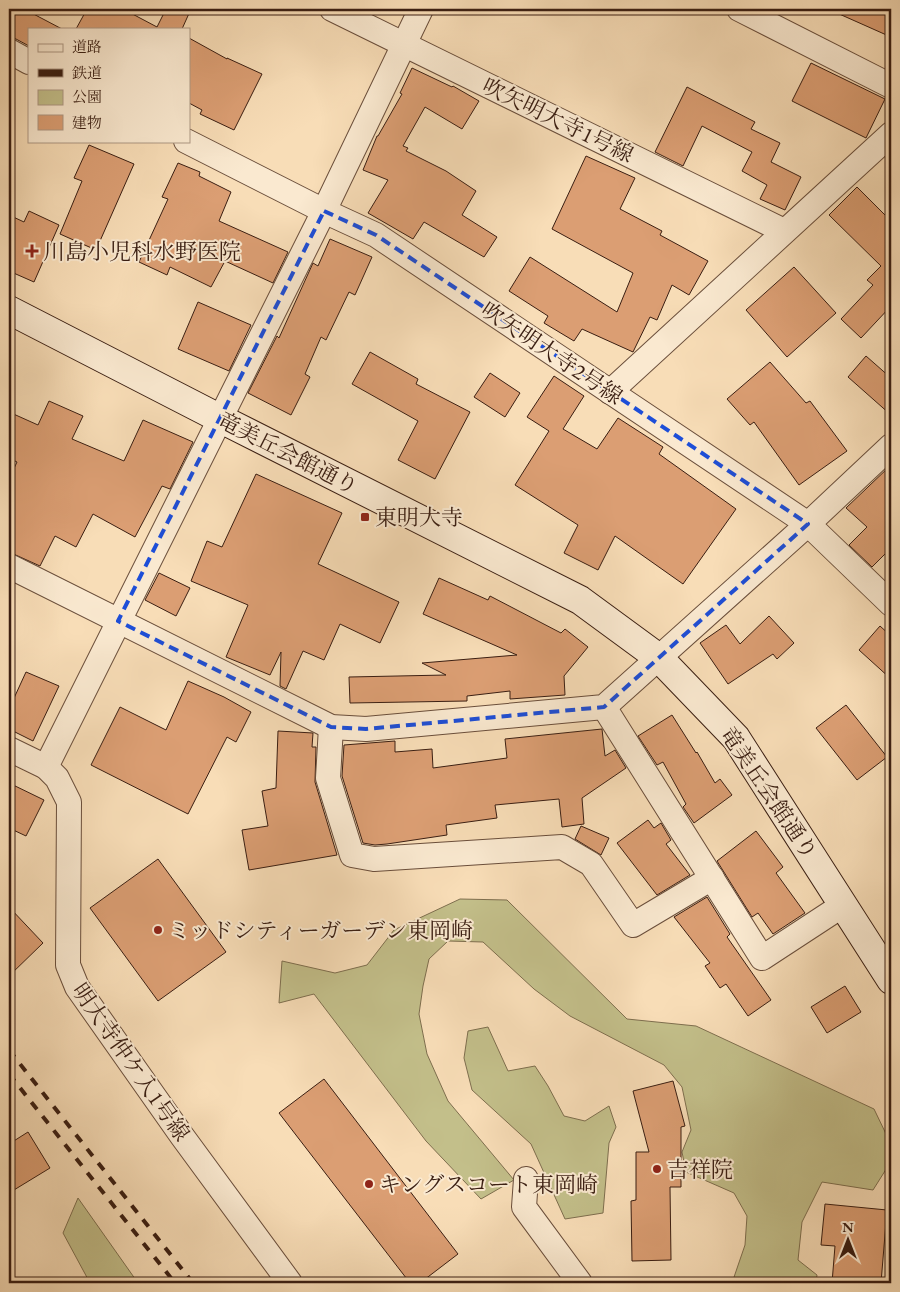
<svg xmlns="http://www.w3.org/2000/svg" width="900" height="1292" font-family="'EB Garamond','Noto Serif JP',serif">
<rect width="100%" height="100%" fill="#f8ddb7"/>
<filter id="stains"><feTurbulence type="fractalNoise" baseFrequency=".004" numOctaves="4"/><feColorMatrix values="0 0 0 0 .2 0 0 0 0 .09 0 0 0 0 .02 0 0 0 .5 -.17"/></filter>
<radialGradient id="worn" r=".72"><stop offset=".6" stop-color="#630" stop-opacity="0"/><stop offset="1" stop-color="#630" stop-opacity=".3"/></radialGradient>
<g fill="#c3bf8a" stroke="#7e6e4e">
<path d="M460,899L507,900L627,1019L696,1026L874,1109L887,1136L890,1163L873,1190L822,1182L802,1222L798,1260L817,1275L816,1283H732L745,1245L747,1216L734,1193L686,1172L682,1152L691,1130L682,1087L664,1065L570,1016L534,989L483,942L448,941L429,959L423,986L419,1014L427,1054L448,1101L514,1180L481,1199L426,1141L314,994L279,1003L282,961L335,973L367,965L394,930Z"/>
<path d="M488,1027L508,1071L535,1066L548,1086L564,1116L585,1121L609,1106L616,1127L609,1143L603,1213L565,1219L531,1144L472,1090L464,1058L468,1031Z"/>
<path d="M78,1198L138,1283H90L63,1233Z"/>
</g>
<g fill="#db9e73" stroke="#3a1e12">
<path d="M9,9H24L62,29H29V46L16,39L9,37Z"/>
<path d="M87,9H123L157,27L166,9H191L182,29H76Z"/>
<path d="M828,9H891V37Z"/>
<path d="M189,38L227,59V58L262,74L234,130L200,114L202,110L189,103Z"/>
<path d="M811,63L885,99L866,138L792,101Z"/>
<path d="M412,68L452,87L453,86L479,101L462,129L425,107L403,146L408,148L406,151L446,171L476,191L462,215L497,237L484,257L424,222L413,239L368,213L388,180L363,170L377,136H378L402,94L400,93Z"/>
<path d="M687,87L755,122L751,129L780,143L771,162L801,177L785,210L760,199L767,185L742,171L752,152L702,126L683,166L655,152Z"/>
<path d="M89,145L134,164L96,250L60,234L82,181L74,178Z"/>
<path d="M586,156L635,178L620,209L662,231L660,235L708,261L689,295L672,285L657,320L650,317L633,352L582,329L574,341L544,323L548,316L509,291L530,257L617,312L633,273L552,229Z"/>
<path d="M178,163L200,172L199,176L231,192L219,221L288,252L273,283L225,261L211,287L170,267L167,275L139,262L168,199L162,197Z"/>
<path d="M857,187L891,221V306L861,338L841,319L873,285L867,280L881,266L829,215Z"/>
<path d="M29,211L59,225L34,282L9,271V215L24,222Z"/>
<path d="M330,239L372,257L355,295L349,292L326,340L321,337L305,374L310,377L291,415L248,393L277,336L279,338L313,263L318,266Z"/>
<path d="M794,267L836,313L787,357L746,310Z"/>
<path d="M198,302L251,325L229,371L178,349Z"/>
<path d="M370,352L418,379L416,384L470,412L435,479L398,460L418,421L352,384Z"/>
<path d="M866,356L891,378V415L848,377Z"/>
<path d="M770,362L806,403L810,401L847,451L799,485L754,422L750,425L727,399Z"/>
<path d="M490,373L520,393L505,417L474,397Z"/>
<path d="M554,376L584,396L563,429L597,449L618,418L663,447L659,454L736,509L683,584L615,536L598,570L564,553L578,525L515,485L549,431L527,417Z"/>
<path d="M49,401L83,416L72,439L124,461L143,420L193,442L170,489L162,486L135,537L93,514L76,547L55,536L40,566L9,552V479L17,462L9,458V412L38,425Z"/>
<path d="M891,465V548L872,567L849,545L867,527L846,508Z"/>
<path d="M256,474L342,513L318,564L399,602L380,643L340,624L324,660L303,651L286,689L280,686L281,652L270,675L226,657L248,605L191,581L207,541L222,547Z"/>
<path d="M159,573L190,588L176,616L145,600Z"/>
<path d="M439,578L488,600L490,596L561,633L565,629L588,647L564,676L565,695L510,699V691L467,696V701L350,703L349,677L446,675L422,663L517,655L423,614Z"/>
<path d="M769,616L794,643L777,659L773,654L728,684L700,643L726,625L740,644Z"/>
<path d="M880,626L891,636V679L859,650Z"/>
<path d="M26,672L59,686L33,741L9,729V709Z"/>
<path d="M188,681L224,697L251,712L236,742L227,737L188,814L91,765L120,707L166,730Z"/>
<path d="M846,705L887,757L857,780L816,728Z"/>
<path d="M672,715L696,753L697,752L715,783L720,779L732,795L694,823L683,807L686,804L663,762L657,765L638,736Z"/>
<path d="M602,729L605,756L615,750L626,768L582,798L584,824L562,827L559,799L495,805L497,818L446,825L447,835L387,844L375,845L363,843L342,776L344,745L395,741V752L432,749L433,768L507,758L505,739Z"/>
<path d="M278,731L313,733L312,747H316L315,782L337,855L249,870L242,830L268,826L262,791L276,788Z"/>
<path d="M9,783L44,800L26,836L9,828Z"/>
<path d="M648,820L654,828L661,823L671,840L666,844L690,875L657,895L617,843Z"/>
<path d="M581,826L609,838L601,855L575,839Z"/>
<path d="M756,831L783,867L776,873L805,913L773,934L758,913L752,917L717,861Z"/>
<path d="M158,859L226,952L158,1001L90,908Z"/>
<path d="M707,897L730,934L727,937L771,1000L748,1016L726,984L720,988L705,966L710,963L674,917Z"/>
<path d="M9,907L43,943L9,976Z"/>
<path d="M845,986L861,1012L827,1033L811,1007Z"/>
<path d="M324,1079L458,1254L420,1283H410L279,1113Z"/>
<path d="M673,1081L685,1126L681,1127V1187H670L671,1260L632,1261L631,1201L636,1200V1152H649L633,1091Z"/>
<path d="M28,1132L50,1168L9,1193V1144Z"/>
<path d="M825,1204L887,1210L881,1283H832L835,1246L821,1245Z"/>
</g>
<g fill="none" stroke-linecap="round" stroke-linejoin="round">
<g stroke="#6a4e3b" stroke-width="26">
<g id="street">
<path d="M332,9L784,231"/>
<path d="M739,9L891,86"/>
<path d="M9,51L29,62"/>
<path d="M186,141L324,211L376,235L808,524L891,604"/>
<path d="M610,392L891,134"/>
<path d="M9,566L331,727L366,729L604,707L808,524L891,446"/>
<path d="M604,707L762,958L843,905"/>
<path d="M331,727L328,778L352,855L374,859L562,847L591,864L633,925L712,878"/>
<path d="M9,749L46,767L57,778L69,802L68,965L77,987L182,1136L290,1283"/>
<path d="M46,767L324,211L421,9"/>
<path d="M526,1179L524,1207L580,1283"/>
</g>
</g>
<g stroke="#3a1e12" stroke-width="30">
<path id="secondary" d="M9,310L219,418L580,600L659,658L736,738L891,980"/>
</g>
<use href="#street" stroke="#fae9d0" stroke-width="24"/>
<use href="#secondary" stroke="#fae9d0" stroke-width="28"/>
<g stroke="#3a1e12" stroke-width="4" stroke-dasharray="9 9" stroke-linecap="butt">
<path d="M9,1050L193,1283"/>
<path d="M9,1074L175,1283"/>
</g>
</g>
<path fill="none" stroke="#1d4ed8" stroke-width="4" stroke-dasharray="10 6" stroke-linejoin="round" d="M324,211L376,235L808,524L604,707L366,729L331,727L118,621Z"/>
<g fill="#8f2418" stroke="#fae9d0" stroke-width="2">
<path d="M29.5 243.5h5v5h5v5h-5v5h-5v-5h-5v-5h5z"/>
<rect x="360" y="512" width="10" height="10" rx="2.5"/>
<circle cx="158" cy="930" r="5"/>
<circle cx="657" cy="1169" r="5"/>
<circle cx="369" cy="1184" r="5"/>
</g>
<g text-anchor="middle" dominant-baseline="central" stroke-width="4" stroke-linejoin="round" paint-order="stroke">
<g font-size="22" fill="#3a1e12" stroke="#fae9d0">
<text transform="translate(558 120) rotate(26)">吹矢明大寺1号線</text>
<text transform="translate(552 353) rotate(34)">吹矢明大寺2号線</text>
<text transform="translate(288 453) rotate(27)">竜美丘会館通り</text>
<text transform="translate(769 793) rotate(56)">竜美丘会館通り</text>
<text transform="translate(131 1062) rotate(55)">明大寺仲ケ入1号線</text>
</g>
<g font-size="22" fill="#3a1e12" stroke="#fae9d0" text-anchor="start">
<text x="43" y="251">川島小児科水野医院</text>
<text x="375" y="517">東明大寺</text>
<text x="168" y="930">ミッドシティーガーデン東岡崎</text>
<text x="667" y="1169">吉祥院</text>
<text x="379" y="1184">キングスコート東岡崎</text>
</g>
</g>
<rect width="900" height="1292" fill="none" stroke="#f8ddb7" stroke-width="30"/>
<rect x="10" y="10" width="880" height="1272" fill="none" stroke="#3a1e12" stroke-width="2.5"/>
<rect x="15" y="15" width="870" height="1262" fill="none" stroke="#3a1e12"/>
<rect x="28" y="28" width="162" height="115" fill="#fae9d0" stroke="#ad9884"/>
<rect x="38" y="44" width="25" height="8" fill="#fae9d0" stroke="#ad9884"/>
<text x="72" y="52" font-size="15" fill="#3a1e12">道路</text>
<rect x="38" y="69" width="25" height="8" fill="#3a1e12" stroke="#ad9884"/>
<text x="72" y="78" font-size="15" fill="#3a1e12">鉄道</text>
<rect x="38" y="90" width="25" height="15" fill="#c3bf8a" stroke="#ad9884"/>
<text x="72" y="102" font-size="15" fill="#3a1e12">公園</text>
<rect x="38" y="115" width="25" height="15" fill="#db9e73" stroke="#ad9884"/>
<text x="72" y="128" font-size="15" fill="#3a1e12">建物</text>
<g transform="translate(848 1240)" stroke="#fae9d0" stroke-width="4" paint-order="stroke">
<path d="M0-4L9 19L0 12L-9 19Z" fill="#3a1e12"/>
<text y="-8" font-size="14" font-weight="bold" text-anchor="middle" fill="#3a1e12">N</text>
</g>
<rect width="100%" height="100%" filter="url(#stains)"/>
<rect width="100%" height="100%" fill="url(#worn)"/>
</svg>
